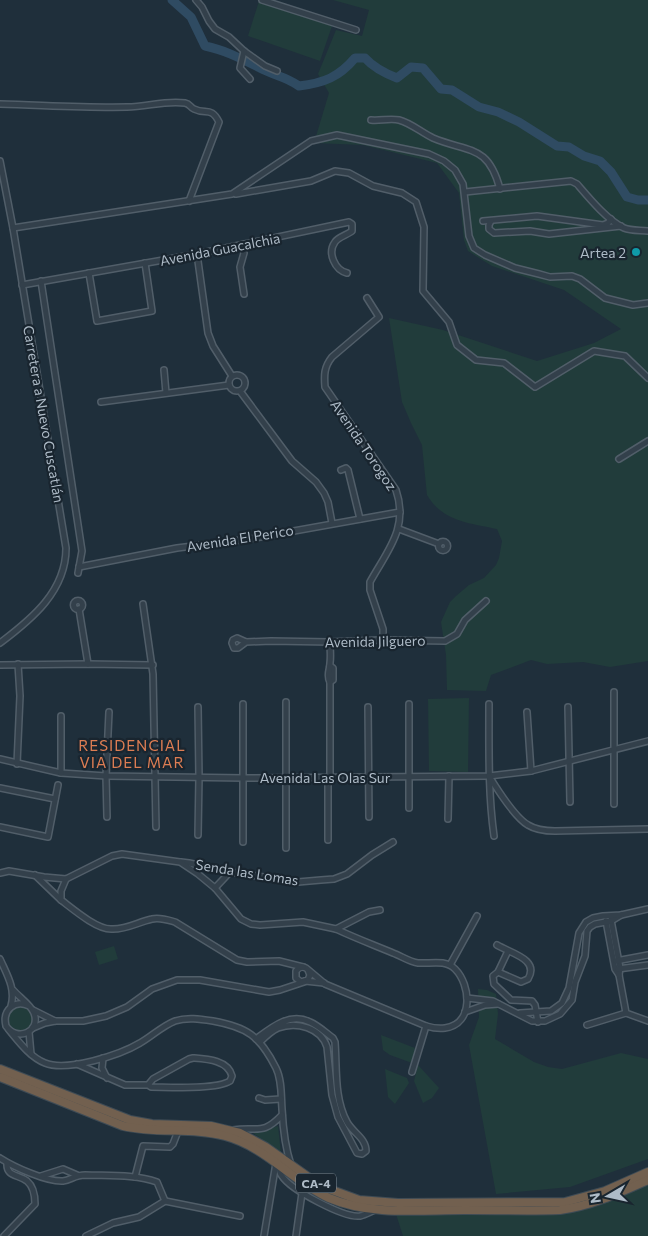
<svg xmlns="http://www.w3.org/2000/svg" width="648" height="1236" font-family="Commissioner,sans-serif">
<rect width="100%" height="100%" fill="#1f2f3b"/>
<g fill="#213c3b">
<path d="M333,0H648V661L610,667L583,662L547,664L531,660L491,675L486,691L447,690L446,655L441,622L450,602L456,596L469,585L484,578L496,565L499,558L502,541L497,529C470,523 443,522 427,495L422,445L411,423L402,402L389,318L443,330L537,361L594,343L621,329L564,290L492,266L468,251L464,240L459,193L437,163L363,145L314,143L329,93L318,74L336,30L362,36L369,10Z"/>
<path d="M259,1L332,26L320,61L248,36Z"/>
<path d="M469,698L468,772L429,771L428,699Z"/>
<path d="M114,946L118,959L99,965L95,952Z"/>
<path d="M478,989L487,990L496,994L498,1014L495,1039L534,1062L548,1067L562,1069L621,1053L648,1059V1159L570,1187L496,1194L469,1045L479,1017Z"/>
<circle cx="20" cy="1019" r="13"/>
<path d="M381,1035L415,1048L412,1063L390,1055L383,1050Z"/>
<path d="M418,1065L439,1088L432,1098L423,1103L414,1081Z"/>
<path d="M385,1069L407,1078L409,1083L395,1104L388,1097Z"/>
<path d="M278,1126L281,1153L253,1133Z"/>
<path d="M648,1178V1236H403L396,1214L537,1207L572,1203L594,1199Z"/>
</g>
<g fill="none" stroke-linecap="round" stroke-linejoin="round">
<path stroke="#2f4b62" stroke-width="9" d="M172,0L191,17L205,46C225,50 242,59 260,68C275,76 285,76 299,86C324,83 339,77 355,58H365C374,68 384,73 397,78L411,67L423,68L441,89L452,90L479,107L498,112L519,122L557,146L569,147L584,156L600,161L611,172L627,197L638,200H648"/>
<g stroke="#515e69" stroke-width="8">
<g id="minor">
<path d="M196,0L202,7L209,21L215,29L229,37L244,51L265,66L277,71"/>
<path d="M262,0L356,30"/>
<path d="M244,51L240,68L250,79"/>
<path d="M0,104C42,105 85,108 127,107C147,107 165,100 185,103C190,104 190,107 194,109C206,115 211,106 219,122L189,201"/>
<path d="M371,120C380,121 390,118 399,120C411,123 422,133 433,138C469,153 488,144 500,189"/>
<path d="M0,161L13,228L66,548C66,591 32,619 0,643"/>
<path d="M465,192L571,181L577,184C589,198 608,221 624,228C631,231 641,230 648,231"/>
<path d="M236,194L311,181L335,171L349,173L373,186L402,193L416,202L424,227L423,291L449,322L457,345L476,360L504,363L535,387L594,351L625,356L648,378"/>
<path d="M483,221L537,216L603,225L608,223L611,219"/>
<path d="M491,221L489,225V229L494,233L530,231L549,234L621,226"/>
<path d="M13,228L232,194L311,141L337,135L429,154L444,161L455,170L463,184L469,236L474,248L485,255L515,268L539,274L550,277L572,276L580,279L605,298L633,305L648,303"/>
<path d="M243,245L244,253L240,267L244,294"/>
<path d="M197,254L208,333L213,346L232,376"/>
<path d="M89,273L97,321L152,311L145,263"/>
<path d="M41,281L82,551L78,573"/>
<path d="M22,285L197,254L349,222L352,224V231C347,235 338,237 335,242C327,253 335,270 347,273"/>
<path d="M367,298L379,317L332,357C324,367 324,375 325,387L396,490C409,528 387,551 370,582V590L383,629V635L380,640"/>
<path d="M164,370L166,393"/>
<circle cx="237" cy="383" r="8"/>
<path d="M240,391L292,461L316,482L324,493L328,502L332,523"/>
<path d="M101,402L229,385"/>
<path d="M619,459L648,441"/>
<path d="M341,470L346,468L348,470L360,519"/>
<path d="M399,529L439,544"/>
<circle cx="443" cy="546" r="4.5"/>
<path d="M79,567L177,548L249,539L400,512"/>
<circle cx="78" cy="605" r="4.5"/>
<path d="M143,604L153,674L156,827"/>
<path d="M79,609L88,664"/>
<path d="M246,642L238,648H234L232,643L233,640L237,638L246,642L271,641L330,642L380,640L445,641L457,634L465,620L486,601"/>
<path d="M0,665L88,664L153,665"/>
<path d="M330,682L333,680V668L330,666"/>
<path d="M489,704C489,748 488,793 494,836"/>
<path d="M198,707L199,777L198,835"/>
<path d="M368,707L369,817"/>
<path d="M568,707L570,802"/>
<path d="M527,712L531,771"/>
<path d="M0,759L61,773L106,776L244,778L489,776L531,771L648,741"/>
<path d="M17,764L20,696L18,664"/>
<path d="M61,773V716"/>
<path d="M489,776C497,789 516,818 528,825C536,830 545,831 555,831L648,829"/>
<path d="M0,788L55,799"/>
<path d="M614,804V692"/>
<path d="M409,808V704"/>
<path d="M107,817L106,776L109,712"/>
<path d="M448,819L449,776"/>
<path d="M0,827L48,837L58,785"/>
<path d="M328,840V785L330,776V682C326,675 330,670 330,663C331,656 330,649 330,642"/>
<path d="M243,842V704"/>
<path d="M286,848V702"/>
<path d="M181,862L189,863L230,872L298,882L321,880L334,879L347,874L372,855L393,842"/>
<path d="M0,873L9,871L44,877L66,879L112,856L122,854L180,862L198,874L215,888L241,919L251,924L260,925L303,922L336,929C355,938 374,945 393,953C401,956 410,962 418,963C430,964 445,959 455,969C471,985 474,1024 445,1028C439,1029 433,1028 426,1026L325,984L306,968C302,966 299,967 296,971V978L301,982L308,980L310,975L308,970"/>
<path d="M35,875L61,900"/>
<path d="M66,879L61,891V900C73,909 96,929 111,929C126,930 138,922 152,919C160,917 168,920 175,922L237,960L247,962L279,961L303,967"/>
<path d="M215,888L230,872"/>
<path d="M611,920L620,968L619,975L626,1013L648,1021"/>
<path d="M606,921L615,969L619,975"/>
<path d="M336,929L369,912L380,910"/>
<path d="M497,945C510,953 540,959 528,979L521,982L498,972"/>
<path d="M508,951L498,972L493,976L494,984L511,1000L532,1001L535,1005L538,1022"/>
<path d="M0,959C7,975 16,989 11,1006"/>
<path d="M616,961L648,955"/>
<path d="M450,965L477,916"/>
<path d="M618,969L648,965"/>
<path d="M305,981L324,983"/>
<path d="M13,990C19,997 31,1005 34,1013C41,1032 17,1042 6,1026C2,1010 15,999 29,1006"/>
<path d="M467,998L493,1001L532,1021H545L560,1014L572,1000L575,982L585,956L587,931L590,927L595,924L611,921L621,915"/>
<path d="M33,1010L55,1021"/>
<path d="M465,1012L485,1005L498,1004"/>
<path d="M520,1013L551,1011L562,1003L569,988L579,933L586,922L593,918L603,916L621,915L648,909"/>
<path d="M587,1025L626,1013"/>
<path d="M33,1028L45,1023L55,1021H83L106,1016L127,1007L152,989L177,980H200L269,992L280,990L304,982"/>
<path d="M9,1030C19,1042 30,1057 45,1063C67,1072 120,1055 140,1043C151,1037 162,1026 175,1021C187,1017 200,1019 213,1021C247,1027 260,1036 276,1068C282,1080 281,1096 282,1109C283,1128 285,1147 291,1165"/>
<path d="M29,1032L31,1054"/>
<path d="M256,1039C272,1027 290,1012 310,1022C319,1026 326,1033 333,1038L335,1042C337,1069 334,1098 347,1122C353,1133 366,1138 366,1151L362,1154L357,1153L338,1117L332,1095L327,1047C321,1028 297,1021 278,1028C271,1031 265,1037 260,1042"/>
<path d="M103,1058L102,1068L107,1078"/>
<path d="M77,1064L125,1085H148L151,1087C168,1087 216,1090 230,1081L232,1076C228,1060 207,1059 193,1058L189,1059L153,1079L148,1085"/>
<path d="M412,1072L426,1026"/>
<path d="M259,1098L265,1100L281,1099"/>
<path d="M233,1130C258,1126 262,1136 282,1115"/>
<path d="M0,1158C14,1167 47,1182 63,1181C71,1180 75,1175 85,1175C108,1176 135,1174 157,1182L165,1201"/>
<path d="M280,1165C279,1170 279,1173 282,1176C291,1190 344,1218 360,1216C365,1215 370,1212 375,1210"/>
<path d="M41,1176L63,1169L77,1175"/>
<path d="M135,1177L143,1146L170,1147L173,1144L178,1131"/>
<path d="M4,1236L35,1204C35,1196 33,1186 27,1181C18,1174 6,1177 7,1163"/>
<path d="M86,1236L113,1223L139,1217L165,1201L240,1216"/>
<path d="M264,1236L276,1163"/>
<path d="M296,1236L302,1193"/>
</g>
</g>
<g stroke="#3e4b55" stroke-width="10">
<g id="highway">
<path d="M0,1069L130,1120L152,1124L211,1126L240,1133L266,1147L321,1186L359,1200L398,1203L565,1202L605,1191L648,1172"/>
<path d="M0,1077L123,1126C157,1134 192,1127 225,1136C266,1147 292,1181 329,1198C371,1216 420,1210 465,1210C496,1210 528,1211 560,1210C591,1206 619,1193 648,1180"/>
</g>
</g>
<use href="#minor" stroke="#33404b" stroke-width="5"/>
<use href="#highway" stroke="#72604f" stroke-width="8"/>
</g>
<circle fill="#0f9aa8" stroke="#19252f" stroke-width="2" cx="636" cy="252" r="5"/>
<g text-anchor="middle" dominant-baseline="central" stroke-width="4.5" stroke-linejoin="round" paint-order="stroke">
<rect fill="#19252f" stroke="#818e99" stroke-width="1" x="296" y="1173.5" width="40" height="19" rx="4"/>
<g font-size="12" font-weight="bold" fill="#aebbc7">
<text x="316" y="1183">CA-4</text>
</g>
<g font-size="14" fill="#aebbc7" stroke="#19252f">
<text transform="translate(220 249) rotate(-11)">Avenida Guacalchia</text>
<text transform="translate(44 414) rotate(80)">Carretera a Nuevo Cuscatlán</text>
<text transform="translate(364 445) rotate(56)">Avenida Torogoz</text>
<text transform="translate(240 538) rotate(-9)">Avenida El Perico</text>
<text transform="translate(375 641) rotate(-1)">Avenida Jilguero</text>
<text x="325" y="777">Avenida Las Olas Sur</text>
<text transform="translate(247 872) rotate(9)">Senda las Lomas</text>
</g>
<g font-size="14" fill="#aebbc7" stroke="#19252f" text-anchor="end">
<text x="626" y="252">Artea 2</text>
</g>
<g font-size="15" letter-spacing="1" fill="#dd7d53" stroke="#19252f">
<text x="132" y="745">RESIDENCIAL<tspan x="132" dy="17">VIA DEL MAR</tspan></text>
</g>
</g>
<g transform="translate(608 1196) rotate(261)" stroke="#19252f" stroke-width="4" paint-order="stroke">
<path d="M0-4L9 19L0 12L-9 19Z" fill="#aebbc7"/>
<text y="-8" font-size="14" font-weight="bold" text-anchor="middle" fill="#aebbc7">N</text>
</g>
</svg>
